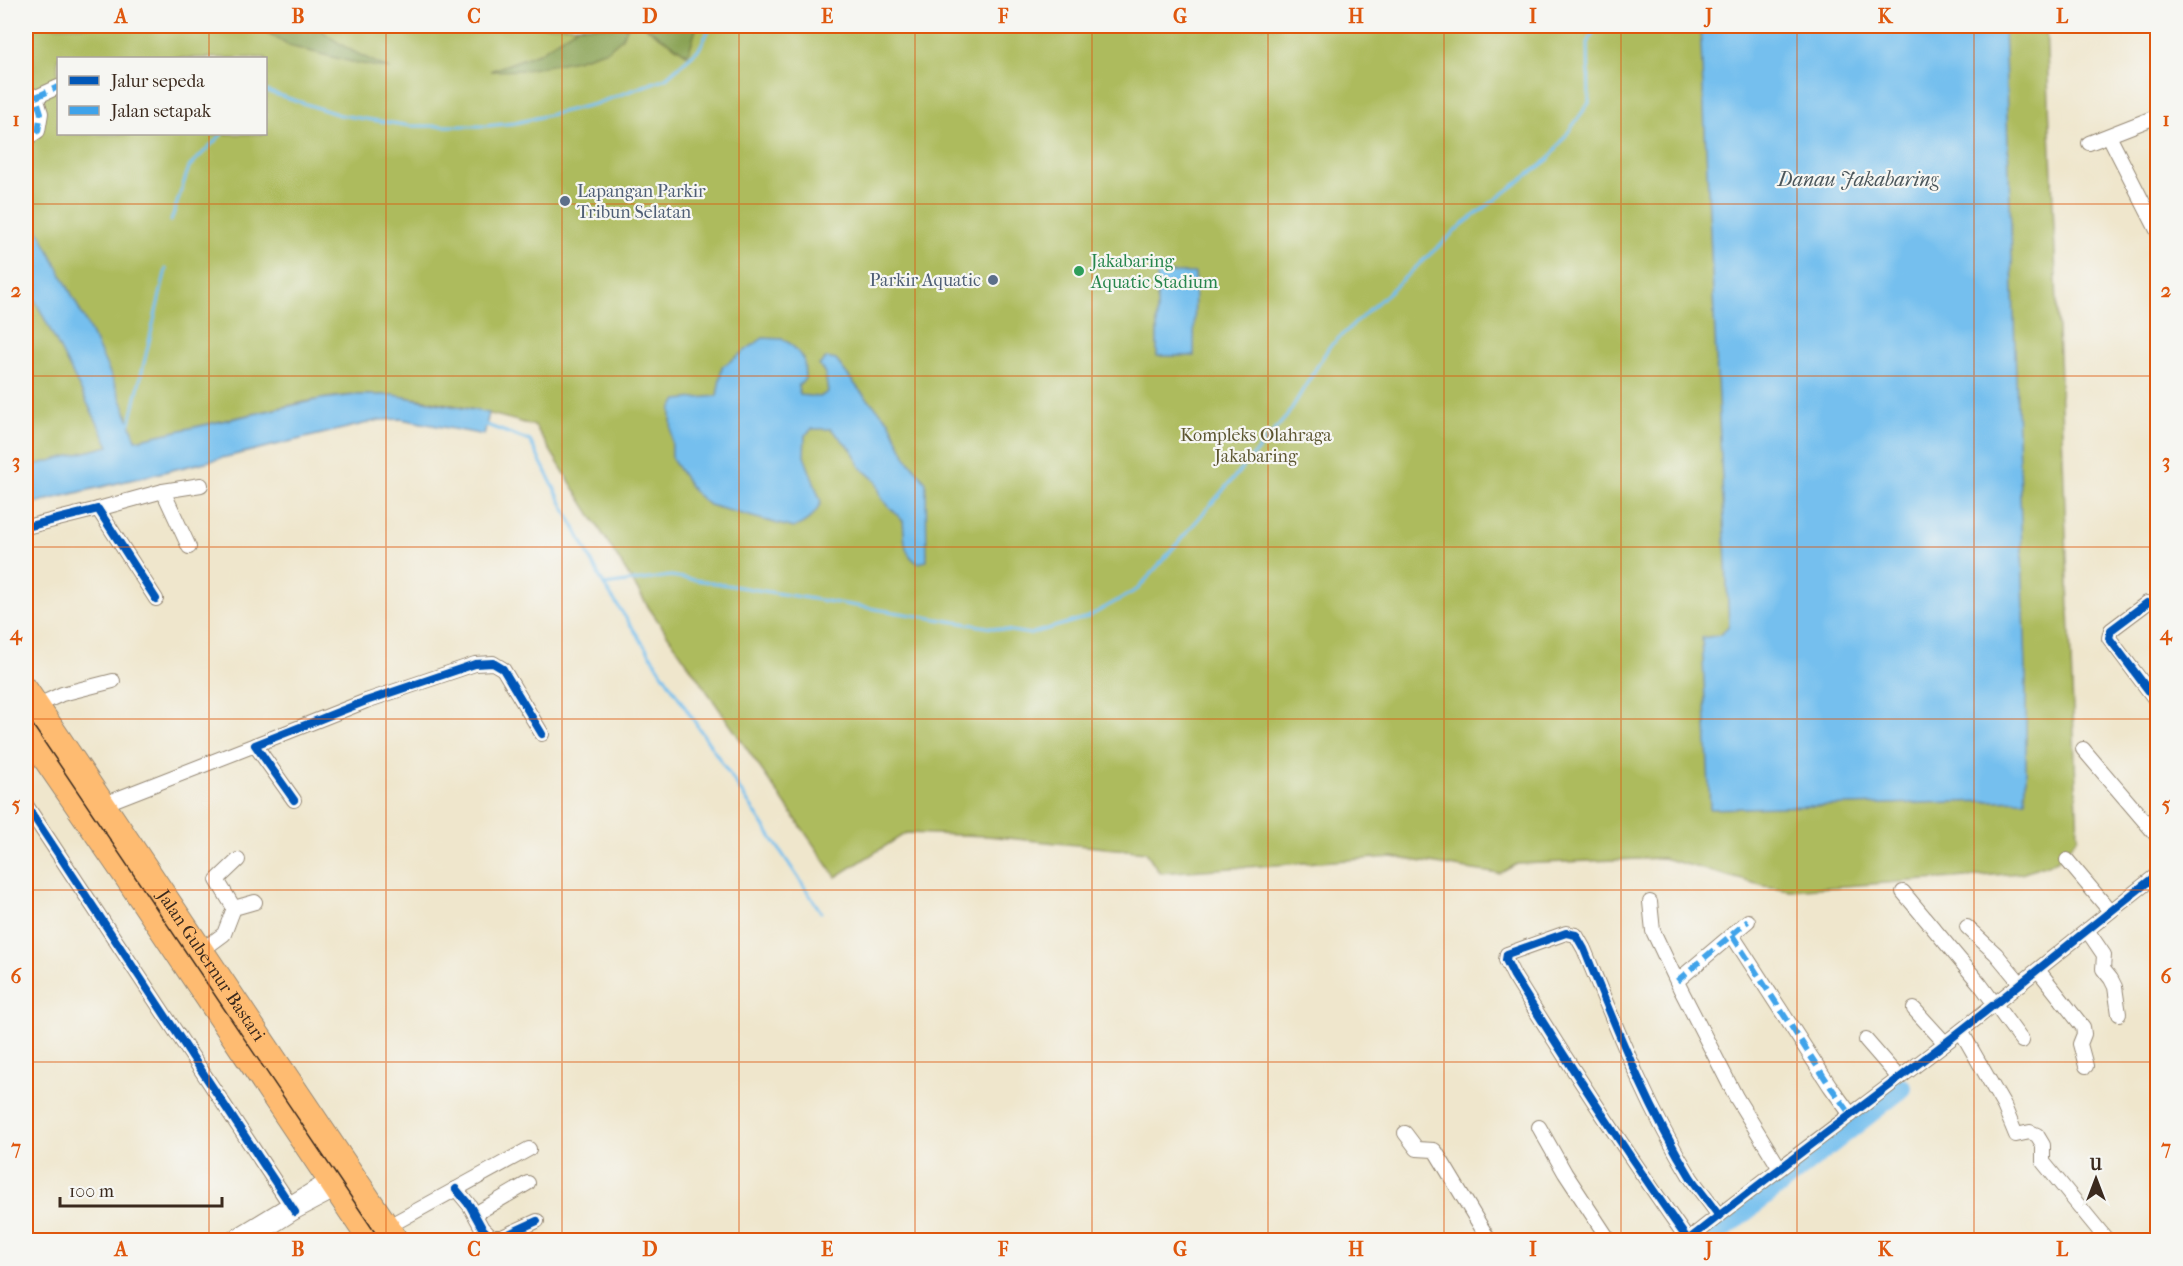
<svg xmlns="http://www.w3.org/2000/svg" width="2183" height="1266" font-family="'IM FELL French Canon',serif">
<rect width="100%" height="100%" fill="#f6f6f2"/>
<filter id="ink" filterUnits="userSpaceOnUse"><feTurbulence type="fractalNoise" baseFrequency=".0167" numOctaves="2"/><feDisplacementMap in="SourceGraphic" scale="12" xChannelSelector="R" yChannelSelector="G"/><feConvolveMatrix kernelMatrix="1 2 1 2 8 2 1 2 1" color-interpolation-filters="sRGB"/></filter>
<filter id="wash" filterUnits="userSpaceOnUse"><feTurbulence type="fractalNoise" baseFrequency=".008" numOctaves="4" result="noise"/><feDisplacementMap in="SourceGraphic" scale="24" xChannelSelector="R" yChannelSelector="G"/><feGaussianBlur stdDeviation="1.35" result="paint"/><feColorMatrix in="noise" values="0 0 0 0 0 0 0 0 0 0 0 0 0 0 0 0 0 1.4 0 .05"/><feComposite in="paint" operator="in"/></filter>
<g filter="url(#wash)">
<rect width="100%" height="100%" fill="#efe6cc"/>
<path fill="#adbb5d" stroke="#74723e" stroke-width="1.5" fill-rule="evenodd" d="M26,26H2046L2078,837L2057,861L2021,873L1790,890L1764,886L1663,858L1517,864L1499,874L1392,857L1160,873L1146,852L987,836L906,833L836,877L649,608L535,426C483,411 410,392 356,395C316,397 277,409 239,417C168,433 97,450 26,467ZM58,58H266V134H58Z"/>
<g fill="#8aa354" stroke="#626639" stroke-width="1.5">
<path d="M262,26H317C338,46 364,57 390,69L352,62L289,46L268,33Z"/>
<path d="M579,26H624L627,28L621,39L608,50L576,60L525,70L490,71L539,53Z"/>
<path d="M644,26H697L688,55Z"/>
</g>
<g fill="#75bfee" stroke="#587486" stroke-width="1.5">
<path d="M1700,26H2004L2026,669V786L2025,800L1710,809L1702,638L1721,635L1729,625Z"/>
<path d="M26,205C63,280 110,360 136,440L321,399L356,395H394L489,413L484,435L401,419L380,420L26,505V467L109,446L26,282Z"/>
<path d="M1157,273H1195L1194,356H1157Z"/>
<path d="M763,338L782,339L791,344L804,359L805,379L798,386L800,395L820,397L828,392L825,373L819,365L827,358L836,360L861,392L889,421L906,457L926,482L927,561L918,563C902,554 905,537 903,521L882,499L876,481L861,468L852,450L831,429H812L805,435L804,456L821,502C816,515 806,523 793,528L709,505L694,492L672,459L671,409L677,400L717,396L722,367Z"/>
</g>
<g fill="none" stroke-linecap="round" stroke-linejoin="round">
<g stroke="#75bfee" stroke-width="3">
<path d="M266,91L340,115L411,126H485L515,123L595,104L666,78L699,49L711,26"/>
<path d="M171,221L189,167L222,134"/>
<path d="M130,423L166,269"/>
<path d="M484,424L530,441L604,585L821,912"/>
<path d="M604,585L671,576L1030,634L1088,617L1138,589L1287,416L1329,347L1463,224L1549,159L1589,103L1588,43L1596,26"/>
</g>
<path stroke="#75bfee" stroke-width="20" d="M1709,1240L1902,1088"/>
</g>
</g>
<g filter="url(#ink)">
<g fill="none" stroke-linecap="round" stroke-linejoin="round">
<g stroke="#958875" stroke-width="16">
<g id="street">
<path d="M26,92L36,97L41,113L38,131L26,139"/>
<path d="M36,97L58,87"/>
<path d="M2109,136L2158,232"/>
<path d="M2089,143L2158,116"/>
<path d="M163,491L189,547"/>
<path d="M98,509L163,491L201,485"/>
<path d="M26,527L98,509L156,599"/>
<path d="M2147,603L2111,630L2109,638L2158,703"/>
<path d="M36,706L62,694L113,681"/>
<path d="M2083,749L2158,837"/>
<path d="M294,800L255,745L366,701L475,664L493,663L503,669L542,734"/>
<path d="M104,804L255,745"/>
<path d="M26,805L295,1212"/>
<path d="M2067,860L2110,911"/>
<path d="M1903,892L1980,984L2022,1041"/>
<path d="M1650,902L1653,931L1680,988L1736,1097L1779,1167"/>
<path d="M234,908L217,880L238,860"/>
<path d="M1967,927L1996,954L2021,984"/>
<path d="M2087,930L2104,955L2103,969L2111,979L2115,987L2119,1014"/>
<path d="M1732,935L1830,1086L1851,1115"/>
<path d="M201,951L224,934L234,908L255,902"/>
<path d="M2038,970L2083,1027L2084,1034L2080,1044L2086,1066"/>
<path d="M1677,981L1748,921"/>
<path d="M1914,1009L1945,1043"/>
<path d="M1961,1031L2004,1106L2016,1135L2030,1132L2037,1135L2043,1145V1162L2107,1240"/>
<path d="M1866,1040L1899,1078"/>
<path d="M1539,1127L1565,1173L1609,1240"/>
<path d="M1405,1133L1417,1149L1434,1150L1436,1152L1489,1240"/>
<path d="M456,1189L470,1206L482,1228L491,1237H502L537,1221"/>
<path d="M475,1214L528,1183"/>
<path d="M1719,1216C1710,1203 1700,1191 1691,1178C1647,1107 1616,1027 1584,949L1576,935L1566,933L1507,954L1506,960L1514,976C1570,1066 1627,1154 1688,1240C1772,1173 1858,1110 1944,1044C2016,988 2086,930 2158,874"/>
<path d="M387,1227L529,1149"/>
<path d="M230,1240L330,1179"/>
<path d="M251,1240L295,1212L337,1190"/>
</g>
</g>
<g stroke="#958875" stroke-width="26">
<g id="highway">
<path id="s1" d="M26,690L396,1240"/>
<path d="M26,731L125,875L370,1240"/>
</g>
</g>
<use href="#street" stroke="#fff" stroke-width="14"/>
<use href="#highway" stroke="#febb71" stroke-width="24"/>
<path stroke="#3b2a1e" stroke-width="1.5" d="M26,715L380,1240"/>
<g stroke="#3fa3ea" stroke-width="6" stroke-dasharray="12 6" stroke-linecap="butt">
<path d="M26,92L36,97L41,113L38,131L26,139"/>
<path d="M36,97L58,87"/>
<path d="M1732,935L1830,1086L1851,1115"/>
<path d="M1677,981L1748,921"/>
</g>
<g stroke="#f6f6f2" stroke-width="11">
<g id="cycleway">
<path d="M26,527L98,509L156,599"/>
<path d="M2147,603L2111,630L2109,638L2158,703"/>
<path d="M294,800L255,745L366,701L475,664L493,663L503,669L542,734"/>
<path d="M26,805L295,1212"/>
<path d="M456,1189L470,1206L482,1228L491,1237H502L537,1221"/>
<path d="M1719,1216C1710,1203 1700,1191 1691,1178C1647,1107 1616,1027 1584,949L1576,935L1566,933L1507,954L1506,960L1514,976C1570,1066 1627,1154 1688,1240C1772,1173 1858,1110 1944,1044C2016,988 2086,930 2158,874"/>
</g>
</g>
<use href="#cycleway" stroke="#0057b8" stroke-width="8"/>
</g>
</g>
<path fill="none" stroke="#df570d" stroke-width="1.5" stroke-opacity="0.55" d="M209,26V58M386,26V1240M562,26V1240M739,26V1240M915,26V1240M1092,26V1240M1268,26V1240M1444,26V1240M1621,26V1240M1797,26V1240M1974,26V1240M209,134V1240M26,204H2158M26,376H2158M26,547H2158M26,719H2158M26,890H2158M26,1062H2158"/>
<g fill="#5c6f8a" stroke="#f6f6f2" stroke-width="2">
<circle cx="565" cy="201" r="6"/>
<circle cx="993" cy="280" r="6"/>
</g>
<circle fill="#2e9e5b" stroke="#f6f6f2" stroke-width="2" cx="1079" cy="271" r="6"/>
<g text-anchor="middle" dominant-baseline="central" stroke-width="4.5" stroke-linejoin="round" paint-order="stroke">
<g font-size="18" fill="#4e5e75" stroke="#f6f6f2" text-anchor="start">
<text x="577" y="191">Lapangan Parkir<tspan x="577" dy="21">Tribun Selatan</tspan></text>
<text x="981" y="280" text-anchor="end">Parkir Aquatic</text>
</g>
<g font-size="18" fill="#27864d" stroke="#f6f6f2" text-anchor="start">
<text x="1091" y="261">Jakabaring<tspan x="1091" dy="21">Aquatic Stadium</tspan></text>
</g>
<g font-size="18" fill="#5d5631" stroke="#f6f6f2">
<text x="1256" y="435">Kompleks Olahraga<tspan x="1256" dy="21">Jakabaring</tspan></text>
</g>
<g font-size="18" fill="#3b2a1e" stroke="#f6f6f2">
<text stroke="none"><textPath href="#s1" startOffset="332">Jalan Gubernur Bastari</textPath></text>
</g>
<g font-size="20" font-style="italic" fill="#4c575c" stroke="#f6f6f2">
<text x="1858" y="179">Danau Jakabaring</text>
</g>
</g>
<rect width="2183" height="1266" fill="none" stroke="#f6f6f2" stroke-width="66"/>
<rect x="57" y="57" width="210" height="78" fill="#f6f6f2" stroke="#aba49d" stroke-width="1.5"/>
<rect x="69" y="76" width="30" height="9" fill="#0057b8" stroke="#aba49d" stroke-width="1.5"/>
<text x="111" y="87" font-size="18" fill="#3b2a1e">Jalur sepeda</text>
<rect x="69" y="106" width="30" height="9" fill="#3fa3ea" stroke="#aba49d" stroke-width="1.5"/>
<text x="111" y="117" font-size="18" fill="#3b2a1e">Jalan setapak</text>
<g transform="translate(2096 1179)" stroke="#f6f6f2" stroke-width="4.5" paint-order="stroke">
<path d="M0-4.5L10 22L0 15L-10 22Z" fill="#3b2a1e"/>
<text y="-9" font-size="16" font-weight="bold" text-anchor="middle" fill="#3b2a1e">U</text>
</g>
<path d="M60 1197v9h162v-9" fill="none" stroke="#3b2a1e" stroke-width="3"/>
<text x="69" y="1197" font-size="18" fill="#3b2a1e" stroke="#f6f6f2" stroke-width="4.5" paint-order="stroke">100 m</text>
<rect x="33" y="33" width="2117" height="1200" fill="none" stroke="#df570d" stroke-width="2"/>
<g font-size="20" text-anchor="middle" font-weight="bold" fill="#df570d">
<text x="121" y="23">A</text>
<text x="298" y="23">B</text>
<text x="474" y="23">C</text>
<text x="650" y="23">D</text>
<text x="827" y="23">E</text>
<text x="1003" y="23">F</text>
<text x="1180" y="23">G</text>
<text x="1356" y="23">H</text>
<text x="1533" y="23">I</text>
<text x="1709" y="23">J</text>
<text x="1885" y="23">K</text>
<text x="2062" y="23">L</text>
<text x="16" y="126">1</text>
<text x="2166" y="126">1</text>
<text x="16" y="297">2</text>
<text x="2166" y="297">2</text>
<text x="16" y="468">3</text>
<text x="2166" y="468">3</text>
<text x="16" y="640">4</text>
<text x="2166" y="640">4</text>
<text x="16" y="811">5</text>
<text x="2166" y="811">5</text>
<text x="16" y="983">6</text>
<text x="2166" y="983">6</text>
<text x="16" y="1154">7</text>
<text x="2166" y="1154">7</text>
<text x="121" y="1256">A</text>
<text x="298" y="1256">B</text>
<text x="474" y="1256">C</text>
<text x="650" y="1256">D</text>
<text x="827" y="1256">E</text>
<text x="1003" y="1256">F</text>
<text x="1180" y="1256">G</text>
<text x="1356" y="1256">H</text>
<text x="1533" y="1256">I</text>
<text x="1709" y="1256">J</text>
<text x="1885" y="1256">K</text>
<text x="2062" y="1256">L</text>
</g>
</svg>
